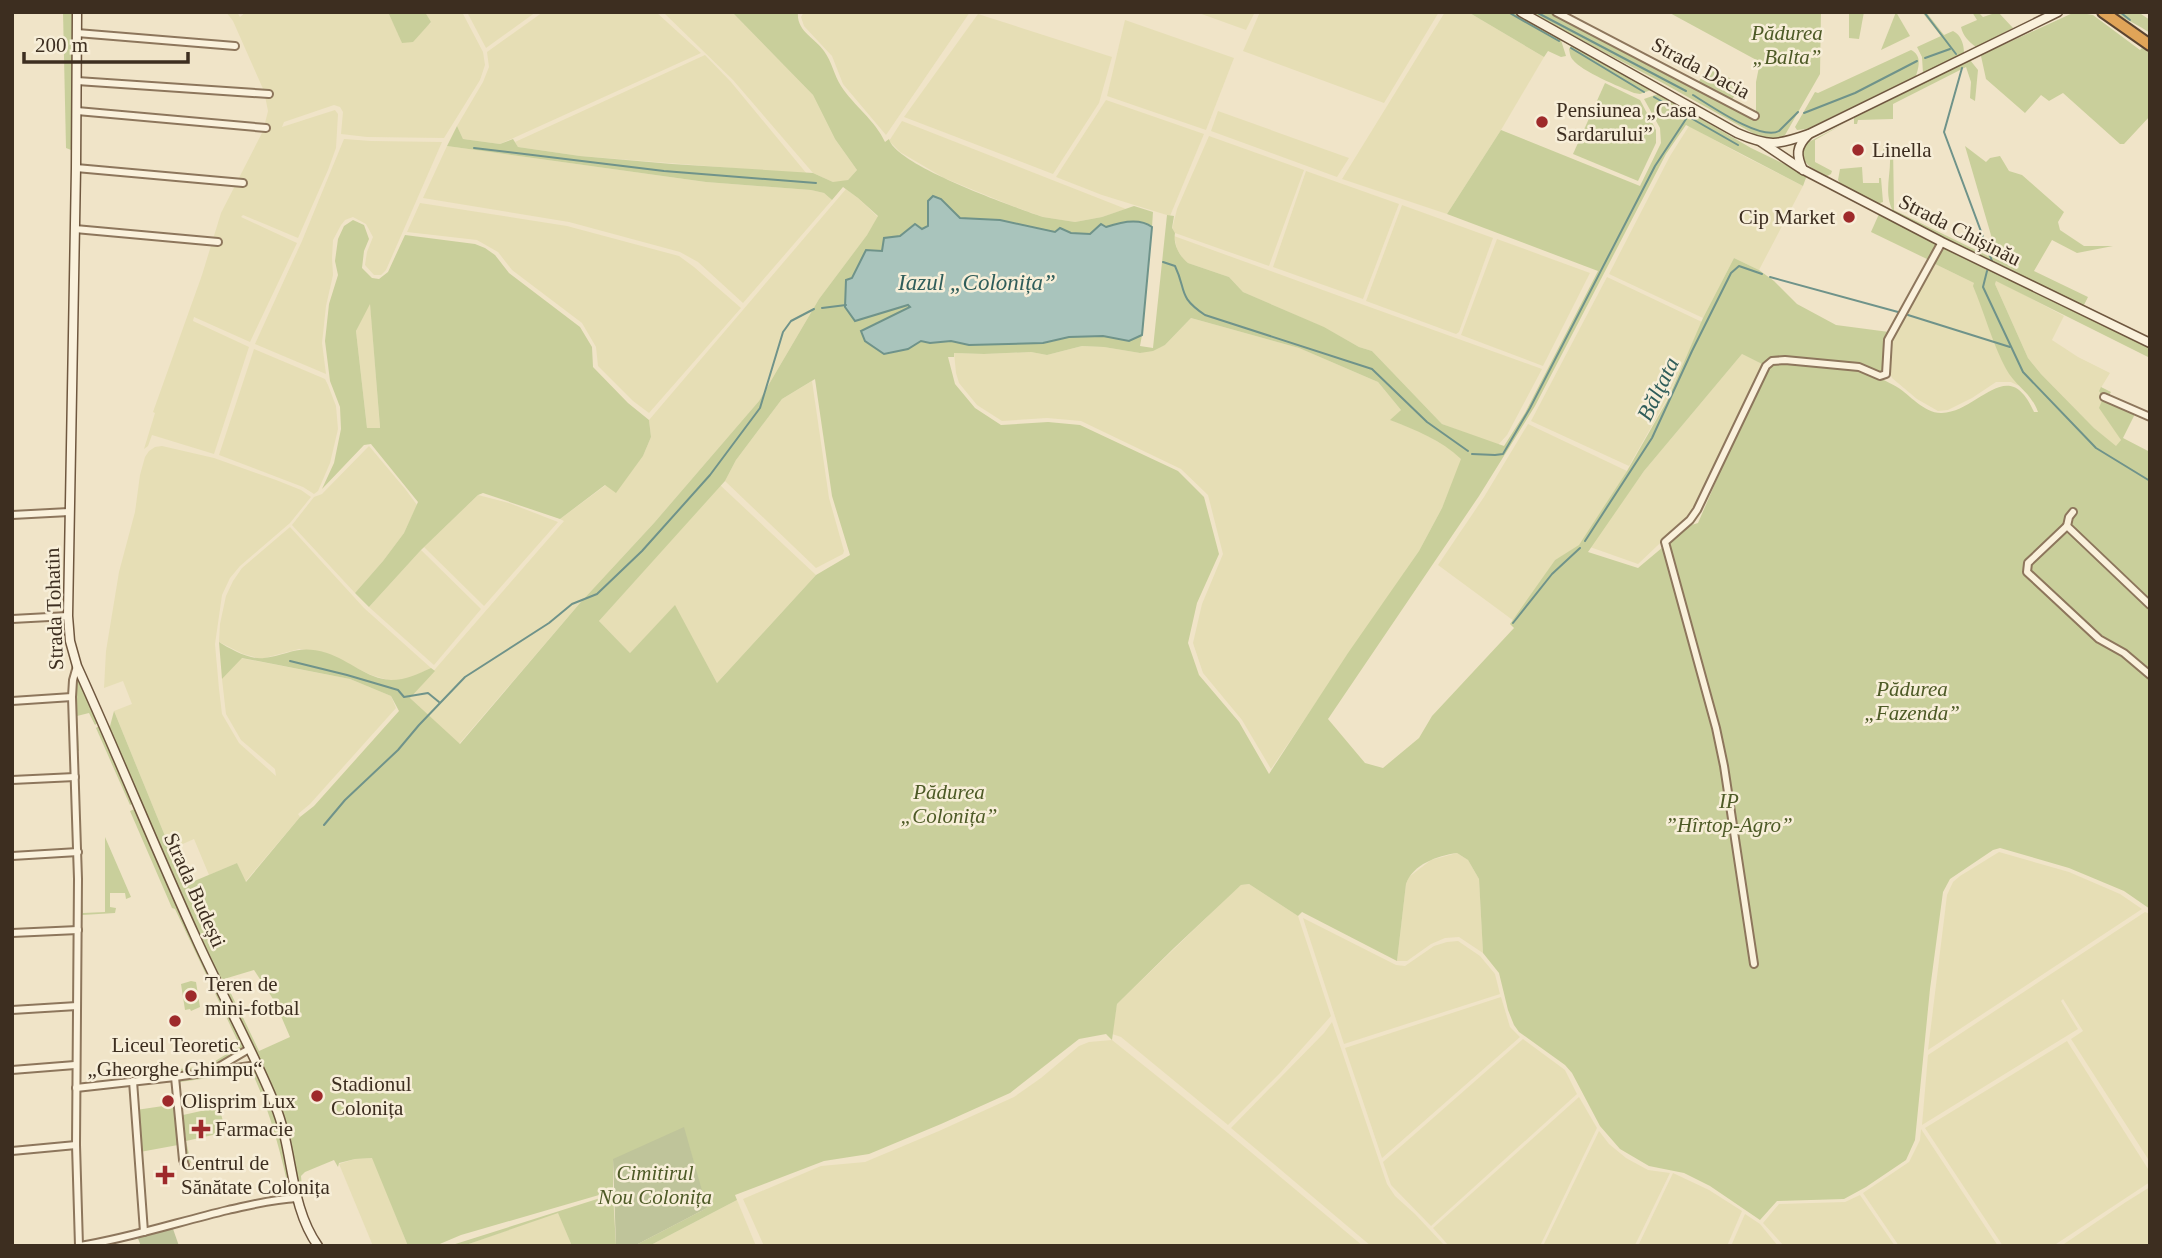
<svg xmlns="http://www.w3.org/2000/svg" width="2162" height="1258" font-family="Georgia,serif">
<rect width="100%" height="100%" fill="#f0e4c8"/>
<g fill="#e6deb5">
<path d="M226,12H237L240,17L246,12H388L403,43L431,23L425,12H462L483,52L485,65L480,80L444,138L367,137L341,134L343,112L340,107L334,105L284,122L282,127L335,110L338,114L336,148L328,170L298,238L243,215L241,217L297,243L250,342L194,317L193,321L249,347L214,454L152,435L148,446L144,449L155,413L153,412L202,275L221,213L263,131L268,111L264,91L233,21Z"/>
<path d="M467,12H536L486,48Z"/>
<path d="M543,12H656L701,53L500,144L463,139L457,126L483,82L489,67L487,52Z"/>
<path d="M663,12H732L813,95L835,139L857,170L848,180L842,182H833L813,173L733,80Z"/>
<path d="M804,12H970L886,135L843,84L832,56L804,26L801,17Z"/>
<path d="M1196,12H1255L1246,30Z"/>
<path d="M1260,12H1439L1384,103L1243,51Z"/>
<path d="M1445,12H1468L1544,57L1501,130L1447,214L1342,179Z"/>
<path d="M978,14L1112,57L1099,103L1053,174L904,117Z"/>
<path d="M1125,20L1234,58L1206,130L1107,96Z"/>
<path d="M705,55L731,82L807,174L580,156L518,147L515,142Z"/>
<path d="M1106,100L1204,134L1170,216L1102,195L1056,177Z"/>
<path d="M1218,111L1349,158L1337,177L1211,131Z"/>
<path d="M902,121L1126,209L1102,217L1075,222L1043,217L1010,205L944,178L900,152L889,141Z"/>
<path d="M1689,126L1744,156L1803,186L1759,270L1734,258L1703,318L1609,274L1670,156Z"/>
<path d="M1209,136L1304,170L1269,266L1175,233L1172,229L1177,209Z"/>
<path d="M344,139L371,141L442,142L386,270L381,275H374L365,265L367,252L373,237L366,224L353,217L345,220L341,225L333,240L332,258L333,275L326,306L322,343L326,374L255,344L302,241Z"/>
<path d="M447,146L706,182L811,190L824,193L832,200L743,303L698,262L680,252L569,222L423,198Z"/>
<path d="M1306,171L1399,204L1363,299L1273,267Z"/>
<path d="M846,189L858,198L878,217L867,235L819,299L759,401L654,523L580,603L459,744L410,698L564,521L560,519L606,485L616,492L643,456L651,437L649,420Z"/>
<path d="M420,203L567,226L679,256L694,267L741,308L649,413L633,401L598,366L596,347L582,323L512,270L498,252L477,240L407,232Z"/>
<path d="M1402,205L1493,238L1459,332L1456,334L1366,301Z"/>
<path d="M1174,236L1364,305L1542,369L1507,435L1498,445L1442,424L1372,351L1359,347L1323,327L1243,292L1229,277L1188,263L1183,259L1177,249Z"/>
<path d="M1497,239L1590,273L1543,366L1461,335Z"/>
<path d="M1933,263L1974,283V287L2006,369L2019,386L2011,382H1996L1972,398L1948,410L1938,411L1917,399L1892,378L1890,373L1891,340Z"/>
<path d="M1607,277L1702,322L1666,401L1629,466L1531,421Z"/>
<path d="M1996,280L2064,316L2052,340L2078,357L2110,373L2099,391L2121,440L2116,447L2094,428L2041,374L2028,358L1995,284Z"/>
<path d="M370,302L380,428H367L356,331Z"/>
<path d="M1191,318L1299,348L1378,382L1401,410L1391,420L1423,433L1450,449L1462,459L1442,508L1419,551L1271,769L1242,720L1203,673L1193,643L1202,604L1223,554L1208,495L1181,469L1081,421L1047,418L1002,421L977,405L959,383L956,373L954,353L984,354L1031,352L1047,355L1082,346L1104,347L1140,353L1165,345Z"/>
<path d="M254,349L325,379L328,385L336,406L338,429L330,463L318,491L314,494L303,487L219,455Z"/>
<path d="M1742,354L1764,365L1724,451L1704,485L1694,511L1638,564L1590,547L1644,471Z"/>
<path d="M812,381L829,498L844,551L843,554L816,568L725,481L736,460L782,399Z"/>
<path d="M1528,424L1627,471L1579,546L1555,560L1514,621L1438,565L1484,497Z"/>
<path d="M162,446L214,458L276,480L301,490L311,497L290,523L240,566L230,578L222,595L215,644L219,689L222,714L239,743L276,776L275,769L241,740L226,714L222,679L241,658L350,679L391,696L396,708L310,804L298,814L300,817L245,882L237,863L209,875L194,839L176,847L190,882L185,885L114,711L132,704L123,681L104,688L106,651L119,572L135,512L140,475L145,457L149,451L155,447Z"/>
<path d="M369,446L406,490L417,505L404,533L383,561L355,593L292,525L314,497L322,494Z"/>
<path d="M720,485L816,575L717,683L675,606L630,653L599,621Z"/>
<path d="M478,495L509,503L558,522L484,606L424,547Z"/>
<path d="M290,527L364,608L431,668L407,680H388L371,675L326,653L299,649L261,659L243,654L219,642L220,624L226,596L233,581L242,568Z"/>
<path d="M421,550L481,609L434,665L369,607Z"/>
<path d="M1999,852L2069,872L2120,894L2142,909L1928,1050L1947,895L1953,882L1960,876Z"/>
<path d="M1457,853L1468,860L1479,879L1483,953L1459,937L1445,938L1431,944L1407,961H1397L1406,884L1409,877L1431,860Z"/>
<path d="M1249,884L1298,916L1331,1016L1281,1072L1228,1125L1121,1037L1112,1034L1117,1004L1233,892L1241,885Z"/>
<path d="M2145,912L2150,914V1162L2071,1039L2083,1031L2063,999L2061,1001L2078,1029L1922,1125L1928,1055Z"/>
<path d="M1303,918L1396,965L1405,966L1434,946L1447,942L1458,941L1480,956L1495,974L1500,994L1344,1044Z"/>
<path d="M1501,997L1510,1027L1520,1037L1382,1158L1345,1048Z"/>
<path d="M1332,1022L1387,1184L1395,1196L1415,1214L1445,1246H1371L1231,1128L1324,1033Z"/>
<path d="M1523,1039L1565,1070L1577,1094L1431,1226L1391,1185L1383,1162Z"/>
<path d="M1112,1040L1228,1133L1363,1246H764L743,1199L821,1166L865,1162L939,1131L1014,1097L1041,1078L1079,1046L1089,1042Z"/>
<path d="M2067,1041L2150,1172V1182L2053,1246H2003L1925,1128Z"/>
<path d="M1579,1097L1597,1128L1540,1246H1449L1433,1228Z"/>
<path d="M1921,1129L1998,1246H1899L1863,1193L1909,1162L1920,1140Z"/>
<path d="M1599,1131L1609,1144L1626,1158L1648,1170L1670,1173L1635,1245L1543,1246Z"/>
<path d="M373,1158L408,1246H373L339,1164L355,1159Z"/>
<path d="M1673,1173L1709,1190L1742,1211L1727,1246H1638Z"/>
<path d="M2150,1187V1246H2061L2126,1202Z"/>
<path d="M1860,1195L1895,1246H1784L1763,1223L1779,1204L1845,1202Z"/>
<path d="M737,1200L756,1246H649Z"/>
<path d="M558,1212L572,1246H463Z"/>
<path d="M1745,1214L1760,1224L1778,1246H1731Z"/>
</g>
<g fill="#c9cf9b" fill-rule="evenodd">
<path d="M63,12H74L72,146L71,150L66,148Z"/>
<path d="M388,12H425L431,22L413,42L402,43Z"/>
<path d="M732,12H798C796,31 815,38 824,51C832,62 834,75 841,86C854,106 875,120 885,142L889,139C895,165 1014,207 1043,217L1075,222L1102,217L1134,206L1153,212L1152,227L1128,226L1071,320L1142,335L1140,346L1153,348L1167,215L1174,216L1172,228L1175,233C1173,244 1179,256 1188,263L1229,277L1243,292L1324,327L1359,347L1372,351L1442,424L1504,446L1525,413L1598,271L1447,214L1501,130L1640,186L1661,143L1660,128L1644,99L1658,94L1751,148L1807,175L1803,186L1686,125L1666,154L1535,406L1479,496L1328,719L1365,763L1383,768L1419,738L1432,716L1514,628L1510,624L1555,560L1579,545L1627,471L1667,401L1703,318L1734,258L1759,270L1774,281L1797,304L1836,325L1889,332L1886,367L1882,374L1859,366L1785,358L1764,365L1742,354L1644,471L1588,552L1638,568L1688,526L1698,523L1760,380C1764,374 1767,367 1774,363C1786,357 1807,365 1821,366C1831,368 1843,365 1853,368C1863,370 1887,381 1897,387C1910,395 1925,414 1942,413C1979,412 2008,353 2034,412H2038C2030,391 2016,387 2006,369C1993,345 1984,312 1973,286L1974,283L1933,263L1941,250L1946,247L2150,346V358L1996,281L1995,284L2028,358L2041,374L2094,428L2116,446L2121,440L2099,408L2103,398L2099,391L2101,387L2111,392L2108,397L2103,398L2135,414L2123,438L2150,452V909L2124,891L2069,868L2000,848L1993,850L1950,879L1943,892L1930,989L1915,1140L1906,1160L1866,1187L1844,1199L1777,1201L1760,1220L1710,1186L1684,1173L1649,1166L1620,1149L1600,1126L1572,1073L1565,1065L1519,1032L1514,1025L1508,1010L1499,973L1483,953L1479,879L1468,860L1457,853C1437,856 1413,864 1406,884L1397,961L1302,912L1298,916L1249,884L1241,885L1174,948L1117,1004L1112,1040L1106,1034L1079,1039L1010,1093L941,1124L869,1154L824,1161L735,1195L737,1200L649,1246H634L707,1208L613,1160V1189L599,1195L461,1235L435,1246H408L372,1158L355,1159L339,1163L338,1167L334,1160L305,1172L301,1176L303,1200L308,1219C296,1192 296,1163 289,1134C278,1091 253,1050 233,1010L238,1007L259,1051L290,1037L275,1002L254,970L224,979L236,1004L231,1006L109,730L114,711L185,885L237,863L246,882L300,817L314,806L399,711L391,696L350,679L242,658L222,679L219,642C230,649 250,660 264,658C290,655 297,644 327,653C349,660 367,679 391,680C407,680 417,674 431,668L435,671L410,698L460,744L580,603L654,523L759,401L819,299L867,235L878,216L858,198L843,187L832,200L824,193L811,190L706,182L447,146L457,126L463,139L500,144L513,139L518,147L580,156L672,164L813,173L833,182L848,180L857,170L835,139L813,95ZM1191,318L1299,348L1378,382L1401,410L1390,420C1416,430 1441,440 1461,459L1442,508L1419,551L1348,653L1269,774L1239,722L1199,675L1188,643L1197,603L1219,554L1204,497L1178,471L1080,425L1048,422L1001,425L975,408L955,384L948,357H954V353L984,354L1031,352L1047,355L1082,346L1104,347L1140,353L1153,351L1165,345ZM815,379L832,496L850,555L816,575L717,683L675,605L630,653L599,621L725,481L736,460L782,399Z"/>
<path d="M1468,12H1515L1560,37L1566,56L1561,57L1548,51L1544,57Z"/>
<path d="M1527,12H1564L1698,83L1708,67L1741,84L1732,100L1756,112V82L1760,62L1668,12H1821L1820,74L1785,135C1777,140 1767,138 1758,136L1661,82Z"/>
<path d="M1849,12H1864L1859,39L1849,38Z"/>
<path d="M1896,12L1910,36L1881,50Z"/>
<path d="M1922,12H1926L1944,35L1953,31C1961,35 1964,44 1964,53L1923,73L1922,57L1917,47L1941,36Z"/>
<path d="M1972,12H1978L1983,17L1998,12L2013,28L1976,47C1969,42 1963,36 1961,27L1977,20Z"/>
<path d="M2075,12L2093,15L2140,50L2142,48L2150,53V116L2124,144H2120L2063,93L2049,101L2041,95L2025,113L1986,79L1981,56L1983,54Z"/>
<path d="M2114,12H2138L2150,20V33C2139,25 2126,20 2114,12Z"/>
<path d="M1572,44L1651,90L1640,94L1634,93C1620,87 1581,71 1573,60C1570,57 1570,53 1569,49Z"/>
<path d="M1911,50C1922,55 1919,67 1916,76L1807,129L1797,130L1795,127L1815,92L1818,93Z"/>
<path d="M1970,60L1978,70L1975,101L1970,98L1971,82L1966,67L1893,104V119L1858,120L1857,124H1854V118Z"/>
<path d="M1605,83L1640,100L1656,130V143L1638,181L1573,154Z"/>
<path d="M1845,123L1815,140V162L1832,171L1831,174L1827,176C1813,169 1796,162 1805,144Z"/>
<path d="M1883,145H1893L1894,210L1988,256L1993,242L1965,146L1986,162L1990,158L2000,156L2009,171L2022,175L2064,212L2058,222L2060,230L2084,246H2113L2077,253L2052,240L2034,271L2088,297L2083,307L1894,213C1883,195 1891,176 1890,156H1883Z"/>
<path d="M1862,167L1863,183H1879V178H1881L1883,202L1877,204L1840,183L1838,180L1840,169Z"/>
<path d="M1879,214L1934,243L1936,246L1929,260L1871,232Z"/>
<path d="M353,220L364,225L369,239L364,251L362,268L372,278L379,279L388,272L405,235L475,244L485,248L495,255L509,273L580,327L592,347L593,367L628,403L649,420L651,437L643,456L616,493L605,485L560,519L483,493L478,495L421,550L369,607L355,593L383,561L404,533L418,502L371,444L364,445L322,489L334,463L341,429L340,407L330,381L325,341L329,304L338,275L335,261L338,239L344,226ZM370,304L380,427V428H367L356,331Z"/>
<path d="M79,679L99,722L95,725L89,713L77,716L79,751H77L75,682Z"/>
<path d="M100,725L134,803L130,805L96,728Z"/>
<path d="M137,808L244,1045L242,1050L208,1070L180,1074L179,1069L207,1066L240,1046L175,909L172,908L130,811Z"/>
<path d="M105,837L131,897L126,899L125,893H110V907L116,908L115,913L82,915L81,882L83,913L105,912Z"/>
<path d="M191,981L196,982L200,1007L191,1011L190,1009L185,1010L181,984Z"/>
<path d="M252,1068L256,1069L279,1123L294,1195H290C281,1153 270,1111 252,1072L180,1082L183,1115L219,1107L226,1132L186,1141L191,1163L185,1160L183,1139L186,1138L185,1134L182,1133L181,1119L184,1118L181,1116L178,1085L181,1079Z"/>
<path d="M170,1105L171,1108L176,1107L179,1142L178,1145L140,1152L136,1110Z"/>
<path d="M613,1194L616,1246H572L558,1213L463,1246H449Z"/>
</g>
<g fill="#bfc49a">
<path d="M684,1127L707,1208L634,1246H616L613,1159Z"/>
<path d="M172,1226L179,1246H141L137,1236Z"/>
</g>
<path fill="#a9c4bc" stroke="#6f938a" stroke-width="2" d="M933,196L941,199L960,218L1000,220L1055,232L1060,228L1071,233L1090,234L1101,224L1106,227C1120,222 1139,217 1152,227L1142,335L1129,341L1103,336L1069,337L1043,343L969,345L951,341L930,343L921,341L908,349L884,354L865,341L861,331L910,307L908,305L855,321L845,307L846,280L852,278L866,250L882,251L884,238L900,236L915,224L922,229L928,226V201Z"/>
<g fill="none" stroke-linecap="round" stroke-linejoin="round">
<g stroke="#6f938a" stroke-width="2">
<path d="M1508,12L1559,41"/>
<path d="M1536,12L1686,91"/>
<path d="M1924,12L1956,54"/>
<path d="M2120,12L2130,20"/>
<path d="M1571,48L1644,92"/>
<path d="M1925,58L1950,49"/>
<path d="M1962,68L1944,132L1992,261"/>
<path d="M1693,95C1711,106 1761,141 1779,131L1798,112"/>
<path d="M1654,97L1738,145"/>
<path d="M1804,113L1855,93L1917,61"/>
<path d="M474,148L664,171L816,183"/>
<path d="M1163,262L1175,266C1187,291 1177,296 1205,315L1372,369L1427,422L1468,451"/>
<path d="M1987,271L1983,287L2023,372L2096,448L2150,481"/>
<path d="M1770,277L1898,312"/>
<path d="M822,308L846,305"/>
<path d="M1908,315L2010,347"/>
<path d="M1472,454L1495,455L1503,454L1530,408L1655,166L1688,116"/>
<path d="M1585,541L1652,438L1692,351L1731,273L1739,266L1762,274"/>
<path d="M1513,623L1552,574L1580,548"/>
<path d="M290,661L347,675L398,690L404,697L428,693L439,702"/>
<path d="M324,825L345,800L398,750L419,725L465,677L549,623L572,604L597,594L642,551L710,475L760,408L783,332L791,321L814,309"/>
</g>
<g stroke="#8d765c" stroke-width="10">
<g id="street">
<path d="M1556,12L1755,116"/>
<path d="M77,33L235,46"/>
<path d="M77,81L269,94"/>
<path d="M77,111L266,128"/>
<path d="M76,168L243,183"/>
<path d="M75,229L218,242"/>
<path d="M2104,397L2150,417"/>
<path d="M2073,512L2069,517L2067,526L2150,605"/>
<path d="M12,515L69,512"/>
<path d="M2067,526L2028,563L2027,572L2099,639L2124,653L2150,675"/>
<path d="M12,619L68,616"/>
<path d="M77,666L73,680L72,697L78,879L76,1145L79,1246"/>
<path d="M12,701L72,697"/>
<path d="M12,780L75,777"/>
<path d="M12,856L78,852"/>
<path d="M12,933L78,930"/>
<path d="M1754,964L1724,766L1716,728L1665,542L1690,520L1697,510L1766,366L1772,361L1785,360L1859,367L1880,376L1886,374L1888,340L1942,242"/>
<path d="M12,1010L77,1006"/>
<path d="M215,1069L249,1049"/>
<path d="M12,1070L75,1065"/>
<path d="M175,1077L183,1160L185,1165"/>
<path d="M133,1081L144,1232"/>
<path d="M76,1088L175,1077L257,1065"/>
<path d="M12,1151L76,1145"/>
<path d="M80,1246C130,1238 178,1222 228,1210C251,1205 273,1199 297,1198"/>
</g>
</g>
<g stroke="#6f573f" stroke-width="11">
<g id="secondary">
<path d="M77,12L76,168L68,616L70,641L77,666C118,756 155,848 196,938C221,994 252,1048 275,1105C294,1151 289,1205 318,1246"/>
<path d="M1521,12L1737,133C1769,147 1778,145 1809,134L2058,12"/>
<path d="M1761,142L1800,168L1942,242L2150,343"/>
<path d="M1803,170C1796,155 1796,147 1808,135"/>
</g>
</g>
<g stroke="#5b4430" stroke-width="14">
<path id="highway" d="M2103,12L2150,45"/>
</g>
<use href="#street" stroke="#faf1dc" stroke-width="6"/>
<use href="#secondary" stroke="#faf1dc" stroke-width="8"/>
<use href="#highway" stroke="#e0a458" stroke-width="10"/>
</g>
<g fill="#9e2a2b" stroke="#f7eed8" stroke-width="2.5">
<circle cx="1542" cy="122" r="7"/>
<circle cx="1858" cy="150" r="7"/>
<circle cx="1849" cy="217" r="7"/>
<circle cx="191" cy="996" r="7"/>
<circle cx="175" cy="1021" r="7"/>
<circle cx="317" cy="1096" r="7"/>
<circle cx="168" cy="1101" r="7"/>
<path d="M197.5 1118.5h7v7h7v7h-7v7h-7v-7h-7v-7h7z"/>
<path d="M161.5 1164.5h7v7h7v7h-7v7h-7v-7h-7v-7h7z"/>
</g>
<g text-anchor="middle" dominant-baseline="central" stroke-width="5" stroke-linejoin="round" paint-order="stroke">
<g font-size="21" font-style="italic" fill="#4d5a26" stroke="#f7eed8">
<text x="1787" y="33">Pădurea<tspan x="1787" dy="24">„Balta”</tspan></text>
<text x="1912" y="689">Pădurea<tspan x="1912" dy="24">„Fazenda”</tspan></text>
<text x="949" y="792">Pădurea<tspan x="949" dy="24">„Colonița”</tspan></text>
<text x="1729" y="801">IP<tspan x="1729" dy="24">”Hîrtop-Agro”</tspan></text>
<text x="655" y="1173">Cimitirul<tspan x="655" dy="24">Nou Colonița</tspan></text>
</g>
<g font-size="21" fill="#3d2e20" stroke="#f7eed8">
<text transform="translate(1701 68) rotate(28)">Strada Dacia</text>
<text transform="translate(1960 230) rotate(27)">Strada Chișinău</text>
<text transform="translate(54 609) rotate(-92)">Strada Tohatin</text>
<text transform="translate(195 890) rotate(66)">Strada Budești</text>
</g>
<g font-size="21" fill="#3d2e20" stroke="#f7eed8" text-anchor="start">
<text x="1556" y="110">Pensiunea „Casa<tspan x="1556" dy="24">Sardarului”</tspan></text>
<text x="1872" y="150">Linella</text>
<text x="1835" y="217" text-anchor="end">Cip Market</text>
<text x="205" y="984">Teren de<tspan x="205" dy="24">mini-fotbal</tspan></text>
<text x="175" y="1045" text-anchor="middle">Liceul Teoretic<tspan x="175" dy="24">„Gheorghe Ghimpu“</tspan></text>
<text x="331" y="1084">Stadionul<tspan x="331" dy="24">Colonița</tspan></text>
<text x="182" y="1101">Olisprim Lux</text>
<text x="215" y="1129">Farmacie</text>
<text x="181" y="1163">Centrul de<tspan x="181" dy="24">Sănătate Colonița</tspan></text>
</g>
<g font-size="23" font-style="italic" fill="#2f5d5a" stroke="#f7eed8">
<text x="977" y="282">Iazul „Colonița”</text>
<text transform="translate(1658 389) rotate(-64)">Bălţata</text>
</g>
</g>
<rect width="2162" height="1258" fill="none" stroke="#3d2e20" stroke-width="28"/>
<path d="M24 52v10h164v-10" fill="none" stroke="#3d2e20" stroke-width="3.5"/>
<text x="35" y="52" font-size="21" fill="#3d2e20" stroke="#f7eed8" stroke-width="5" paint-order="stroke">200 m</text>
</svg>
